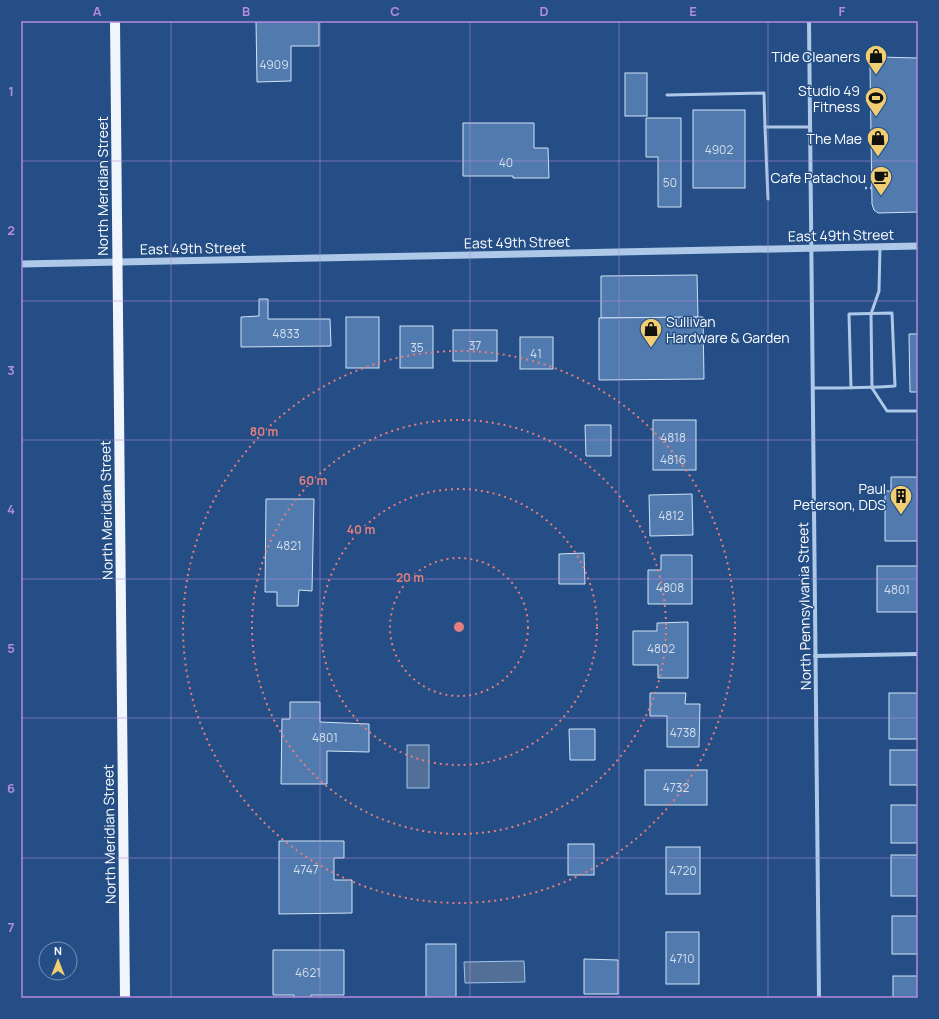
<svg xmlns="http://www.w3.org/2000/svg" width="939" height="1019" font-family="Manrope,sans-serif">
<rect width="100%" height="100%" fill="#244e85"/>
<g fill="#527097" stroke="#a2c3e9">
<rect x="407" y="745" width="22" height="43"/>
<path d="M524,961L525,982L465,983L464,962Z"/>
</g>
<g fill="#517baf" stroke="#d2e2f6">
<path d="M256,21H319V46H291V81L257,82Z"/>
<path d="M878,57L918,58V212L878,213L874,210L872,204L870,66L873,62Z"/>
<rect x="625" y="73" width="22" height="43"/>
<rect x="693" y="110" width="52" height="78"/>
<path d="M646,118H681V207H658V157H646Z"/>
<path d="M463,123H534V148H548L549,178H513V176H463Z"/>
<path d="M697,275L698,317L601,318V276Z"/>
<path d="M259,299H268V319H330L331,346L241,347V317L259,316Z"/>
<rect x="346" y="317" width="33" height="51"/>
<path d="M703,317L704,379L599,380V318Z"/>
<rect x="400" y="326" width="33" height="42"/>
<rect x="453" y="330" width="44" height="31"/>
<path d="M909,334H918V392H910Z"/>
<rect x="520" y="337" width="33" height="32"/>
<rect x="653" y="420" width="43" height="50"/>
<path d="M585,425H611V456H586Z"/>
<path d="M891,477H918V541H885V491H891Z"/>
<path d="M692,494L693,535L650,536L649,495Z"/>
<path d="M266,499H314L312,591L299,590L298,606H277V592H265Z"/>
<path d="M584,553L585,584H559V554Z"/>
<path d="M661,555H692V604H648V570H661Z"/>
<rect x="877" y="566" width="41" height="46"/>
<path d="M688,622V678H658V665H633V631H657V623Z"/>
<path d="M650,693H686L685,704H700L699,747H667V716H650Z"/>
<rect x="889" y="693" width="29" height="46"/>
<path d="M290,702H320V722L369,724V752L327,751V784H281L282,719H290Z"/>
<path d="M569,729H595V760H570Z"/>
<rect x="890" y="750" width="28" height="35"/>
<rect x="645" y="770" width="62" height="35"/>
<rect x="891" y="805" width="27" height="38"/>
<path d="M279,841H344V858H334V880H352V913L279,914Z"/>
<rect x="568" y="844" width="26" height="31"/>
<rect x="666" y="847" width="34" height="47"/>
<rect x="891" y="855" width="27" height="41"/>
<rect x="892" y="916" width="26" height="38"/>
<rect x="666" y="932" width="33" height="52"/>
<rect x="426" y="944" width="30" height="54"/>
<path d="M273,950H344V995H311V998H294V995H273Z"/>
<path d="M584,959L618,960V994H584Z"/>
<rect x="893" y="976" width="25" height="22"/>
</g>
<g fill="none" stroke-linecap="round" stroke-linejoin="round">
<path stroke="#aec8e8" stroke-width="2.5" stroke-dasharray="2 3" stroke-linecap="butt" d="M865,188H872"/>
<g stroke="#aec8e8" stroke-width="3">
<path d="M667,95L764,93L765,127H810"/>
<path d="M765,127L768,199"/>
<path d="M880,247L879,291L871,314L872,388L887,411H918"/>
<path d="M813,388C840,388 867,388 895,386L892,313L849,314L851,388"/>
</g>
<g stroke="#aec8e8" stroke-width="4">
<path d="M809,21L819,998"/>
<path d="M815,656L918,654"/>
</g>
<path stroke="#aec8e8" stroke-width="7" d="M21,264L918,246"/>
<path stroke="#f1f6fe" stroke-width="10" d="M115,21L125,998"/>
</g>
<path fill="none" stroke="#b68bdc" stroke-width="1" stroke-opacity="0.55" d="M171,21V998M320,21V998M470,21V998M619,21V998M768,21V998M21,161H918M21,301H918M21,440H918M21,579H918M21,718H918M21,858H918"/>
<g fill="none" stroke="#e67e7e" stroke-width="2" stroke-dasharray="2 4">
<circle cx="459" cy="627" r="69"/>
<circle cx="459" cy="627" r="138"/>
<circle cx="459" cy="627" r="207"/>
<circle cx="459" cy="627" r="276"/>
</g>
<defs>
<g id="shop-pin" transform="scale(1.15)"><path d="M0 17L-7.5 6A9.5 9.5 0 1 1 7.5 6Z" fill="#f2ce72" stroke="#244e85"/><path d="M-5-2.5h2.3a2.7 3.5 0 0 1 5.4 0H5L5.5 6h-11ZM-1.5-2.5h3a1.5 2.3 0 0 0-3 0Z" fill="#111"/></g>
<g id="stadium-pin" transform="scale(1.15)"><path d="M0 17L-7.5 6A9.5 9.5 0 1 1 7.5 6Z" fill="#f2ce72" stroke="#244e85"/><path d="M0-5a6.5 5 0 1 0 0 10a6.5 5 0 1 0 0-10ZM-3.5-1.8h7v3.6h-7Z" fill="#111"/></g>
<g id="cafe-pin" transform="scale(1.15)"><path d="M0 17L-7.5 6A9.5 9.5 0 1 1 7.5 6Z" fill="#f2ce72" stroke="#244e85"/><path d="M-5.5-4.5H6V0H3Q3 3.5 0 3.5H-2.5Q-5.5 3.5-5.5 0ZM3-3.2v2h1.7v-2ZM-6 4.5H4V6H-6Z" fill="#111"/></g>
<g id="building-pin" transform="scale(1.15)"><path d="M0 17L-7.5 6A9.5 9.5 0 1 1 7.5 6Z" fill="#f2ce72" stroke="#244e85"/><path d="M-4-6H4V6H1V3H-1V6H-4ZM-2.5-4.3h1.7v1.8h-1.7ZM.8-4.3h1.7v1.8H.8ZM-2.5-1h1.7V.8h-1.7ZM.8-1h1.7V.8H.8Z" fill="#111"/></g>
</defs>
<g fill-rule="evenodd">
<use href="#shop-pin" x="876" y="56"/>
<use href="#stadium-pin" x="876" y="98"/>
<use href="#shop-pin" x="878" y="138"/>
<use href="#cafe-pin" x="881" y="177"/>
<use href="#shop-pin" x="651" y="329"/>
<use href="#building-pin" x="901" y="496"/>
</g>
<g text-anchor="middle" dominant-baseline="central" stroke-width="3" stroke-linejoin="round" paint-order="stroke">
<g font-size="12" fill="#d4deeb">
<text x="274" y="64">4909</text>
<text x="719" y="149">4902</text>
<text x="506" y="162">40</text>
<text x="670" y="182">50</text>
<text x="286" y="333">4833</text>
<text x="475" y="345">37</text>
<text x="417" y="347">35</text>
<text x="536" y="353">41</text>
<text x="673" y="437">4818</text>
<text x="673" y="459">4816</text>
<text x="671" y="515">4812</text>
<text x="289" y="545">4821</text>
<text x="670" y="587">4808</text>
<text x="897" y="589">4801</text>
<text x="661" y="648">4802</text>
<text x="683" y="732">4738</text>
<text x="325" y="737">4801</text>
<text x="676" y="787">4732</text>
<text x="306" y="869">4747</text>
<text x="683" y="870">4720</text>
<text x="682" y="958">4710</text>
<text x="308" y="972">4621</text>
</g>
<g font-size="14" fill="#fff" stroke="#244e85" text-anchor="end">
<text x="860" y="56">Tide Cleaners</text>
<text x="860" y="90">Studio 49<tspan x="860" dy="16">Fitness</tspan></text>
<text x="862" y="138">The Mae</text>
<text x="866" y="177">Cafe Patachou</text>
<text x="666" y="321" text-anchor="start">Sullivan<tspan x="666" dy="16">Hardware &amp; Garden</tspan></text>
<text x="886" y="488">Paul<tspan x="886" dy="16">Peterson, DDS</tspan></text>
</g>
<g font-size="14" fill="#fff" stroke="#244e85">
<text transform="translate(102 186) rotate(-90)">North Meridian Street</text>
<text transform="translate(841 235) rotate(-1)">East 49th Street</text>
<text transform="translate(517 242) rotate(-1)">East 49th Street</text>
<text transform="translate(193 248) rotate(-1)">East 49th Street</text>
<text transform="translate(106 510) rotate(-91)">North Meridian Street</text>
<text transform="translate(804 606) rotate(-91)">North Pennsylvania Street</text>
<text transform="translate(109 834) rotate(-91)">North Meridian Street</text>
</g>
</g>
<circle cx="459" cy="627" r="6" fill="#e67e7e" stroke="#244e85" stroke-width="2"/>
<g font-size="12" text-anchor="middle" font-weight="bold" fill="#e67e7e" stroke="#244e85" stroke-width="3" stroke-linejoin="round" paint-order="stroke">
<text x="264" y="436">80 m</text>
<text x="313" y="485">60 m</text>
<text x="361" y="534">40 m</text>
<text x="410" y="582">20 m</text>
</g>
<rect width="939" height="1019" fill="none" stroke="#244e85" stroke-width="44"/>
<g transform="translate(58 961)"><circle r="19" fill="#244e85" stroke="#7c95b6"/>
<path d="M0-3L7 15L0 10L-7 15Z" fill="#f2ce72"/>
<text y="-6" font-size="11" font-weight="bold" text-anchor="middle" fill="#ffffff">N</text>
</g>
<rect x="22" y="22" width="895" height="975" fill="none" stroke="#b68bdc" stroke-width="1.5"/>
<g font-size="13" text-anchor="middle" font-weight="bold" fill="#b68bdc">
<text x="97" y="16">A</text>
<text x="246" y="16">B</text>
<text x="395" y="16">C</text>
<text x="544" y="16">D</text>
<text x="693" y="16">E</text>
<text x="842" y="16">F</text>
<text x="11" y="96">1</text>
<text x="11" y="235">2</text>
<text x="11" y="375">3</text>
<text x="11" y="514">4</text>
<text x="11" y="653">5</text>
<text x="11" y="793">6</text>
<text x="11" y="932">7</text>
</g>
</svg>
